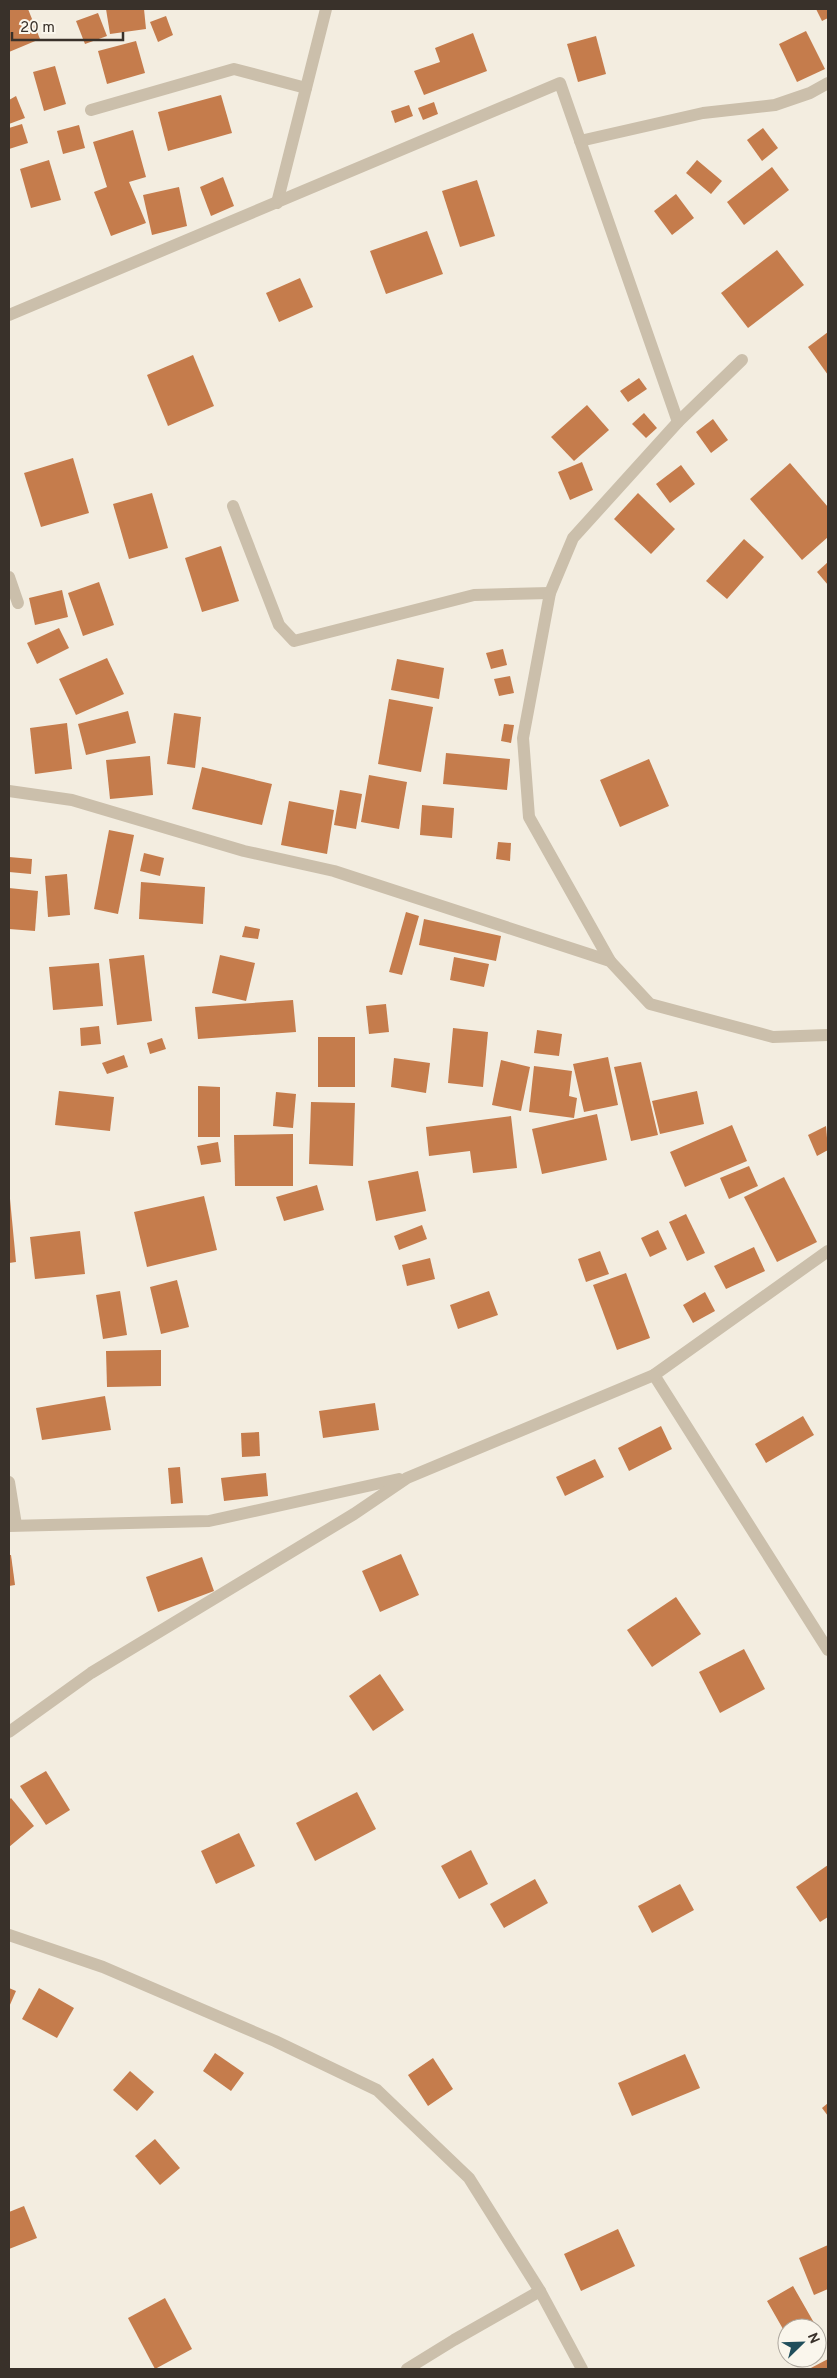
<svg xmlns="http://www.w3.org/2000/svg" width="837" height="2378" font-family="Overpass,sans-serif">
<rect width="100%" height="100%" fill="#f3ede0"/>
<g fill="#c57c4c">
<path d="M9,9H28L40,39L9,52Z"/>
<path d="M106,9H144L146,29L110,34Z"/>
<path d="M816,9H828V18L822,21Z"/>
<path d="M98,13L107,36L85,44L76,21Z"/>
<path d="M166,16L173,35L158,42L150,22Z"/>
<path d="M806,31L825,69L797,82L779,44Z"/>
<path d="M473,33L487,71L424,95L414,71L440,62L435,48Z"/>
<path d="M596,36L606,74L578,82L567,44Z"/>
<path d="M136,41L145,73L107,84L98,51Z"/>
<path d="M55,66L66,104L44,111L33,72Z"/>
<path d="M221,95L232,133L168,151L158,112Z"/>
<path d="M16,96L25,118L9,124V100Z"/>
<path d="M434,102L438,114L423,120L418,108Z"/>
<path d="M409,105L413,116L395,123L391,111Z"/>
<path d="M22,124L28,143L9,149V128Z"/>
<path d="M79,125L85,148L63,154L57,131Z"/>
<path d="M763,128L778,148L762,161L747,140Z"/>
<path d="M133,130L146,177L129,182L146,223L111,236L94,192L107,187L93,142Z"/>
<path d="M49,160L61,200L31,208L20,169Z"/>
<path d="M697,160L722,181L711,194L686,173Z"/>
<path d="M772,167L789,190L744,225L727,202Z"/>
<path d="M223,177L234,206L211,216L200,187Z"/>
<path d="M477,180L495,236L460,247L442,191Z"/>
<path d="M179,187L187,226L152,235L143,195Z"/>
<path d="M676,194L694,218L672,235L654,211Z"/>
<path d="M427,231L443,274L386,294L370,251Z"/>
<path d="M777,250L804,285L748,328L721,293Z"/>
<path d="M300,278L313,307L279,322L266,293Z"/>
<path d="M828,332V375L808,347Z"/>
<path d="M193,355L214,406L168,426L147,375Z"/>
<path d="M639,378L647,389L628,402L620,391Z"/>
<path d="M587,405L609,430L574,461L551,437Z"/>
<path d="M644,413L657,428L646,438L632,424Z"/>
<path d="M713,419L728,440L711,453L696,432Z"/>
<path d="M73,458L89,513L41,527L24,473Z"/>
<path d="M582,462L593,490L570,500L558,472Z"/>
<path d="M790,463L828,507V537L802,560L750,499Z"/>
<path d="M681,465L695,484L670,503L656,484Z"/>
<path d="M152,493L168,548L129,559L113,504Z"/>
<path d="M638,493L675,529L651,554L614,519Z"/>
<path d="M744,539L764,557L727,599L706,581Z"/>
<path d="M221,546L239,601L202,612L185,558Z"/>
<path d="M828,562V585L817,572Z"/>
<path d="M99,582L114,625L83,636L68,593Z"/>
<path d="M62,590L68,617L35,625L29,598Z"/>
<path d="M59,628L69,648L37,664L27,643Z"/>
<path d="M503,649L507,665L491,669L486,653Z"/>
<path d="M107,658L124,694L76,715L59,679Z"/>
<path d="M397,659L444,668L439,699L391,690Z"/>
<path d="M510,676L514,693L499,696L494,679Z"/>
<path d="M389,699L433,707L421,772L378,764Z"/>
<path d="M128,711L136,743L86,755L78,724Z"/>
<path d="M174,713L201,717L195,768L167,764Z"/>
<path d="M67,723L72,769L35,774L30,728Z"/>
<path d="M504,724L514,725L511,743L501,741Z"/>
<path d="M446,753L510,759L507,790L443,784Z"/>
<path d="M150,756L153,795L110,799L106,760Z"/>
<path d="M649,759L669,806L620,827L600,780Z"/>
<path d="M202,767L272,784L262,825L192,809Z"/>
<path d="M369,775L407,782L399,829L361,822Z"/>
<path d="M340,790L362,794L356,829L334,825Z"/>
<path d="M289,801L334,810L327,854L281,845Z"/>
<path d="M422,805L454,808L452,838L420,835Z"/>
<path d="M109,830L134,835L118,914L94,909Z"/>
<path d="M498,842L511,843L510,861L496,859Z"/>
<path d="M144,853L164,858L160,876L140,871Z"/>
<path d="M9,857L32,859L31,874L9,872Z"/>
<path d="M67,874L70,915L48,917L45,876Z"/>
<path d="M141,882L205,887L203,924L139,919Z"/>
<path d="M9,888L38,891L35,931L9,929Z"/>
<path d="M406,912L419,916L402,975L389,972Z"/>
<path d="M424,919L501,936L496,961L419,945Z"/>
<path d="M245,926L260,929L258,939L242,937Z"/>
<path d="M144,955L152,1021L117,1025L109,959Z"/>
<path d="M220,955L255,963L246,1001L212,993Z"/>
<path d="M454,957L489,964L484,987L450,980Z"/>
<path d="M99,963L103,1006L53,1010L49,967Z"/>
<path d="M293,1000L296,1032L198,1039L195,1007Z"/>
<path d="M386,1004L389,1032L369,1034L366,1006Z"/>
<path d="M99,1026L101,1044L81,1046L80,1028Z"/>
<path d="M453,1028L488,1032L483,1087L448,1083Z"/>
<path d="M537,1030L562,1034L559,1056L534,1053Z"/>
<rect x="318" y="1037" width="37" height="50"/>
<path d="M162,1038L166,1049L150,1054L147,1043Z"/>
<path d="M124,1055L128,1067L107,1074L102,1063Z"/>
<path d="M608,1057L618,1105L584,1112L573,1064Z"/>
<path d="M394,1058L430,1063L426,1093L391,1087Z"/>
<path d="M501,1060L530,1067L521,1111L492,1105Z"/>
<path d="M641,1062L658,1135L631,1141L614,1067Z"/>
<path d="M534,1066L572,1071L569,1096L577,1098L574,1118L529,1112Z"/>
<path d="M198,1086L220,1087V1137H198Z"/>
<path d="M59,1091L114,1097L110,1131L55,1125Z"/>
<path d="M697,1091L704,1124L660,1134L652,1101Z"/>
<path d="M276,1092L296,1094L293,1128L273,1126Z"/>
<path d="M311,1102L355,1103L353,1166L309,1164Z"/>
<path d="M597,1114L607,1160L542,1174L532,1129Z"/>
<path d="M511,1116L517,1168L473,1173L470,1151L429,1156L426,1127Z"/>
<path d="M732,1125L747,1161L685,1187L670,1152Z"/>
<path d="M826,1126L828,1150L817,1156L808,1135Z"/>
<path d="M293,1134V1186H235L234,1135Z"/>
<path d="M218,1142L221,1162L201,1165L197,1146Z"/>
<path d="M749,1166L758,1186L729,1199L720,1178Z"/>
<path d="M418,1171L426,1211L376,1221L368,1181Z"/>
<path d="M784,1177L817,1242L777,1262L744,1197Z"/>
<path d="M317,1185L324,1210L284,1221L276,1197Z"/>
<path d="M204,1196L217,1250L147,1267L134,1212Z"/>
<path d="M10,1199L16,1262L9,1263V1200Z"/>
<path d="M686,1214L705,1253L687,1261L669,1222Z"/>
<path d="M422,1225L427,1239L399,1250L394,1236Z"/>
<path d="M658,1230L667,1249L650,1257L641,1238Z"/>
<path d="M80,1231L85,1274L35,1279L30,1237Z"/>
<path d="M754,1247L765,1271L726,1289L714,1266Z"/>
<path d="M600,1251L609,1274L586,1282L578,1259Z"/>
<path d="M430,1258L435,1279L407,1286L402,1265Z"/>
<path d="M626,1273L650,1338L617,1350L593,1285Z"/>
<path d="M177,1280L189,1327L161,1334L150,1287Z"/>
<path d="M120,1291L127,1335L103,1339L96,1295Z"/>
<path d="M489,1291L498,1315L458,1329L450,1305Z"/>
<path d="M705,1292L715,1311L693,1323L683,1305Z"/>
<path d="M161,1350V1386L107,1387L106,1351Z"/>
<path d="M105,1396L111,1430L42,1440L36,1408Z"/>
<path d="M375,1403L379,1430L323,1438L319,1411Z"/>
<path d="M803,1416L814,1435L766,1463L755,1444Z"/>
<path d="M661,1426L672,1449L629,1471L618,1448Z"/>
<path d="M259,1432L260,1456L242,1457L241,1433Z"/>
<path d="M595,1459L604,1477L565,1496L556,1477Z"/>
<path d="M180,1467L183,1503L171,1504L168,1468Z"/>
<path d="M266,1473L268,1496L224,1501L221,1478Z"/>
<path d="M401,1554L419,1595L380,1612L362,1571Z"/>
<path d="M9,1555H11L15,1585L9,1586Z"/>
<path d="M202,1557L214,1591L158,1612L146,1577Z"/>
<path d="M676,1597L701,1634L652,1667L627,1630Z"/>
<path d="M744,1649L765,1689L720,1713L699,1672Z"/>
<path d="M380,1674L404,1710L373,1731L349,1696Z"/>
<path d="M46,1771L70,1810L46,1825L20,1786Z"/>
<path d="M357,1792L376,1829L315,1861L296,1823Z"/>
<path d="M11,1798L34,1826L9,1847V1800Z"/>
<path d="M239,1833L255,1866L216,1884L201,1851Z"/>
<path d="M471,1850L488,1884L459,1899L441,1866Z"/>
<path d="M828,1865V1917L820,1922L796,1887Z"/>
<path d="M535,1879L548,1903L504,1928L490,1904Z"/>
<path d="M680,1884L694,1910L652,1933L638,1906Z"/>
<path d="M9,1988L16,1991L9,2007Z"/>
<path d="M39,1988L74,2008L57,2038L22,2019Z"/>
<path d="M215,2053L244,2073L231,2091L203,2071Z"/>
<path d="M685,2054L700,2088L632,2116L618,2083Z"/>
<path d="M433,2058L453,2089L428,2106L408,2075Z"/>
<path d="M130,2071L154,2092L137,2111L113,2090Z"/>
<path d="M828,2103V2116L822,2108Z"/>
<path d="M155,2139L180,2168L160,2185L135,2156Z"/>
<path d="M24,2206L37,2238L9,2249V2212Z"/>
<path d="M618,2229L635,2266L581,2291L564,2254Z"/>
<path d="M828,2245V2289L814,2295L799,2258Z"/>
<path d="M793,2286L821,2335L817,2337V2328H787V2336L767,2301Z"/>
<path d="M165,2298L192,2349L155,2369L128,2318Z"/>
<path d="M828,2359V2369H809Z"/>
</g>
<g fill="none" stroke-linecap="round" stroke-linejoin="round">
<g stroke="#cbbfab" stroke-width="12">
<path d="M91,110L234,69L306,88"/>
<path d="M407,2369L454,2340L540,2291"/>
</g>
<g stroke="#cbbfab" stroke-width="12">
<path d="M580,141L703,113L775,105L810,93L828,83"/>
<path d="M277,203L326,9"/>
<path d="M9,315L560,83L678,422"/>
<path d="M233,506L279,625L294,641L474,595L550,593"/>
<path d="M9,577L18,603"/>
<path d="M9,791L72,800L244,851L334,871L610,961L650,1004L773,1037L828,1035"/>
<path d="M610,961L529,817L523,738L550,593L573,538L678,422L742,360"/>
<path d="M654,1375L828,1650"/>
<path d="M9,1482L16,1525"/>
<path d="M9,1526L209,1521L399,1479"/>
<path d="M9,1732L91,1673L354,1514L407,1478L654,1375L828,1251"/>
<path d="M9,1935L103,1967L275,2041L377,2090L469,2178L540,2291L582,2369"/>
</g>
</g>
<rect width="837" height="2378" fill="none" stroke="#39312a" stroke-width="20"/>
<g transform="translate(802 2343) rotate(67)"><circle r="24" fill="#faf6ec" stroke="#ada79e"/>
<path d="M0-4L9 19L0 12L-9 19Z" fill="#204e5b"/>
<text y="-8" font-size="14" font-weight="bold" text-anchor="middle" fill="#39312a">N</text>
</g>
<path d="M12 32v8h111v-8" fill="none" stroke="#39312a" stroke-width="2.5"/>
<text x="20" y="32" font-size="15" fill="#39312a" stroke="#faf6ec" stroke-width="4" paint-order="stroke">20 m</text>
</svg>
